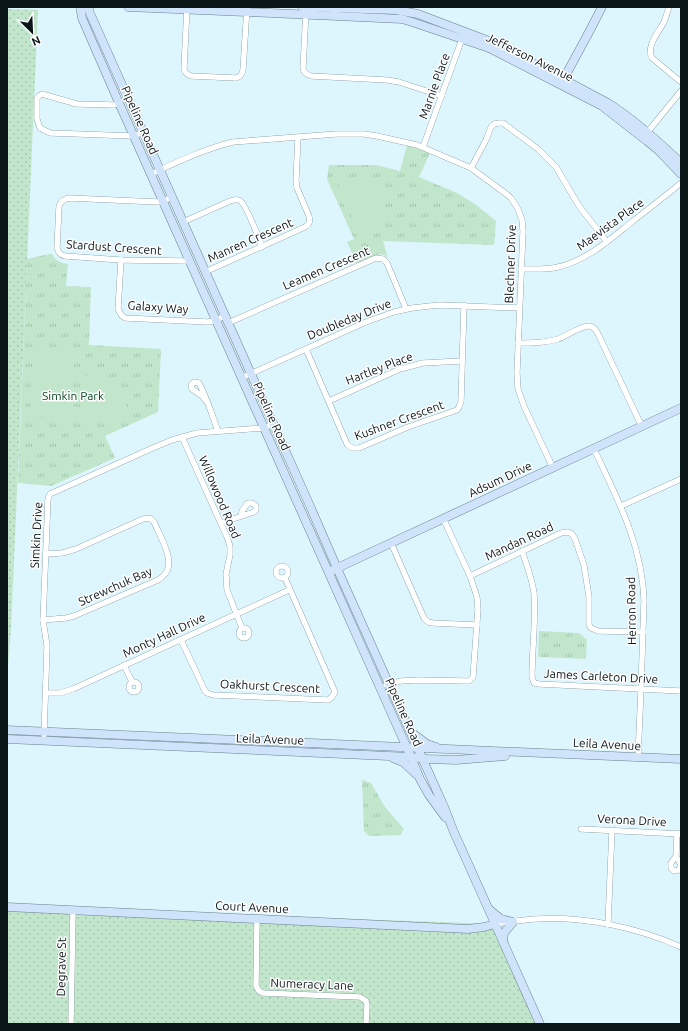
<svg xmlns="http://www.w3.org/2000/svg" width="688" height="1031" font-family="Ubuntu,sans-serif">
<defs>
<pattern id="grass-dots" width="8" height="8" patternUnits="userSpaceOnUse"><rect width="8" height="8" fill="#c2e6cc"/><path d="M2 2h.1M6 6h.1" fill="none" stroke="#a5c5af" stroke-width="1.8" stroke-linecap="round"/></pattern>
<pattern id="park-tufts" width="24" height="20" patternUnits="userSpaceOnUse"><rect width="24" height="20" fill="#c2e6cc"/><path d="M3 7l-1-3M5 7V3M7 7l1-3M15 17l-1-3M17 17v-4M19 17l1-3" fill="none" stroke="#a5c5af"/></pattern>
</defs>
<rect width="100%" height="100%" fill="#ddf5fd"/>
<g fill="url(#grass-dots)">
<path d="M7,9L38,10L11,629L7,678Z"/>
<path d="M7,907L495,924L540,1024H7Z"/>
</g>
<g fill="url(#park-tufts)">
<path d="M407,145L430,153L419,177L457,193L475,204L496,221L494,245L383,241L388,258L385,255L380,254L357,264L347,242L354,239L327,179L329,165H376L400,171Z"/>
<path d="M49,254H52C56,261 60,263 68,264L66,286L91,287L89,345L161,349L158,412L105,436L115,458L51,486L18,483L27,259Z"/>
<path d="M539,631L579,633L587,640L586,659L538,657Z"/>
<path d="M362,780L371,783L385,807L404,829L400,835L369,836L364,831Z"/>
</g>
<g fill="#c2e6cc">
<path d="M370,171L390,217L359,231L338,184Z"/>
<path d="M33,347L74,350L73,418L30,416Z"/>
<path d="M87,370L103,373L118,384L124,397L127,410L126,417H86L83,413Z"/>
</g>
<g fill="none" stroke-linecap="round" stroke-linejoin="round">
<g stroke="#67828b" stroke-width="6">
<g id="street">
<path d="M187,7L184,69C185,73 187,74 191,76L236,78C240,77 242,75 243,70L247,7"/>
<path d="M669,7C667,12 666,18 664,22C658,33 646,46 652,58L681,82"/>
<path d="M306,11L303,68C304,73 306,74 311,76L387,80L399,82L442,96"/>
<path d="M119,103L114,105L77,104L42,94L39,96L37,98V119L40,128L50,133L134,136L143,132"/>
<path d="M646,134L681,91"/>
<path d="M423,147L463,36"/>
<path d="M471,168L486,140L491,127L494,124L499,123H503L538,149L556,167L579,206L607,242"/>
<path d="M151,174C177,162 204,149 233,142L336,134H364L377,136L417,145L471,168L505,193L511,198L518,209L522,220L523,231L517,373L518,389L524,406L553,468"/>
<path d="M172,197L163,201L158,202L69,198C64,199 61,201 59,206L57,248C59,253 60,255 65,256L121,260L186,261L189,260"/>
<path d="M183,222L230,201C233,200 236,199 239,200C246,203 259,239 262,247"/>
<path d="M121,260L118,309L122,316L125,318L208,322L216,320L225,316"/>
<path d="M521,269C533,269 546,270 558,267C585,261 607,242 628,225C646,211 664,197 681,183"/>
<path d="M205,272L305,227C310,224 310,221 309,216L297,188L296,180L298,138"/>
<path d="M228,323L376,258L383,259L387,263L406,309"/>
<path d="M518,343C532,343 545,343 558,339C567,336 581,325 590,326C595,327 598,333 600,338L642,427"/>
<path d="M306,349L347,444L352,448H359L408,427L457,410L459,407L461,402L464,305"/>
<path d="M241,378L366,322L394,312L412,308L439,305L519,308"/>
<path d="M329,401L400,369L423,363L462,361"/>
<path d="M207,402L202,396L192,389L191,385L194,382L199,383C207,398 212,415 218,431"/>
<path d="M182,437L227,537L230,546V555L226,574L227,590L242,628"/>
<path d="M594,449C617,498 642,544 644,600L641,689L638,758"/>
<path d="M621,506L681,479"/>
<path d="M221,523L254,512L256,510V506L252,503H248L242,511L241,516"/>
<path d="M391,543L424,618L428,622L433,623L477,625"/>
<path d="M522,551C527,565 532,579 534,593C536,621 532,649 532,677L534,683L539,684L681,691"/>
<circle cx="282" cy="572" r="6"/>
<path d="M470,576L561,533L568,532L572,534L575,539L584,565L589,597V625L591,628L598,631L643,632"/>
<path d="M43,620L66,618L74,616L158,580C161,578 165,575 167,571C174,559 159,534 154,522L150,518L143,519L76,549L62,553L46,554"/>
<circle cx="244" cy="633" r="5"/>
<path d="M181,640L205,691L207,693L213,695L328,700L332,697L335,692L285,578"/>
<path d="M124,665L132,682"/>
<circle cx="134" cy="687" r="5"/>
<path d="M386,685L401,681L418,680L466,681H469L473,677L478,609L477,597L470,576L443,518"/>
<path d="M46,693H60L73,689L289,590"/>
<path d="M44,735L47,646L43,620L48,499L50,494L155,447L172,440L197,433L264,428L273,424"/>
<path d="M581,829L681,834"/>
<path d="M676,856L671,863V868L674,871L679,870L681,865L676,856L677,833"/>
<path d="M257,919L256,986L259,991L263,993L360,997L366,1001L367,1006L366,1024"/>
<path d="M495,924C508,922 522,920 535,919C584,916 636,927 681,947"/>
<path d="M608,924L612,830"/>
<path d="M71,1024L73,910"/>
</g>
</g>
<g stroke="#67828b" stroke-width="9">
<g id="secondary">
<path d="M81,7V12L82,18L119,103L411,757L420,779L429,795L445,817"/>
<path d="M89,7V11L310,506L340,575L445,809L453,830L540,1024"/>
<path d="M128,7L246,12L402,19L412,22L489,48L602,106L647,141L658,150L681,174"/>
<path d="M302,7L396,10L418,14L497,44L608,103C635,120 658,141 681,163"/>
<path d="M562,82L588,34L602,7"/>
<path d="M333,570L681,408"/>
<path d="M7,730L681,759"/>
<path d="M412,733L427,744L436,747"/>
<path d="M7,739L411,757L428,759L456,760L505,756"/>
<path d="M393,758L403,762L416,774"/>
<path d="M7,907L468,929L484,927L495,924"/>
<path d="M490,910L501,919L513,922L504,933L503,941"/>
</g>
</g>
<use href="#street" stroke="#fff" stroke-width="5.5"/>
<use href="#secondary" stroke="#cfe4fb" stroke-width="8"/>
</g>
<g text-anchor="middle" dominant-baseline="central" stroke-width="3" stroke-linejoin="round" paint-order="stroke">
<g font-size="12" fill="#0b1619" stroke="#fdfdfd">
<text transform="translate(530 57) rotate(26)">Jefferson Avenue</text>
<text transform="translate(434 86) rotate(-70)">Marnie Place</text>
<text transform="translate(140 120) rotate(66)">Pipeline Road</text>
<text transform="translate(610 224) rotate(-36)">Maevista Place</text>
<text transform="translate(250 240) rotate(-24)">Manren Crescent</text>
<text transform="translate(114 247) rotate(4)">Stardust Crescent</text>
<text transform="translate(510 264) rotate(-88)">Blechner Drive</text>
<text transform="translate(326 268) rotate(-23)">Leamen Crescent</text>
<text transform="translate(158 307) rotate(4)">Galaxy Way</text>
<text transform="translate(349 319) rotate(-22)">Doubleday Drive</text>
<text transform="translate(379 368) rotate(-21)">Hartley Place</text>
<text transform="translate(272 416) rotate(66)">Pipeline Road</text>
<text transform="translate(399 420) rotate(-20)">Kushner Crescent</text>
<text transform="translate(500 479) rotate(-25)">Adsum Drive</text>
<text transform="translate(220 497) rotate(67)">Willowood Road</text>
<text transform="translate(36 535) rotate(-87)">Simkin Drive</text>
<text transform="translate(519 541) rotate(-25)">Mandan Road</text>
<text transform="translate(115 586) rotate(-24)">Strewchuk Bay</text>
<text transform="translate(631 611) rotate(-91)">Herron Road</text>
<text transform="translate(164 635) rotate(-25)">Monty Hall Drive</text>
<text transform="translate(601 676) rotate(3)">James Carleton Drive</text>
<text transform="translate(270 686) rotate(3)">Oakhurst Crescent</text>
<text transform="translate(404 712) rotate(66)">Pipeline Road</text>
<text transform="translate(270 739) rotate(2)">Leila Avenue</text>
<text transform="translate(607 744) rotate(3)">Leila Avenue</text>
<text transform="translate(632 820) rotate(3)">Verona Drive</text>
<text transform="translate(252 907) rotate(3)">Court Avenue</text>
<text transform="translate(61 967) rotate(-89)">Degrave St</text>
<text transform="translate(312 984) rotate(2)">Numeracy Lane</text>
</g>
<g font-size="12" fill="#003f1f" stroke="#fdfdfd">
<text x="73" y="395">Simkin Park</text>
</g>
</g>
<rect width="688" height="1031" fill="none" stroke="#0b1619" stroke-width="16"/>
<g transform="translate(32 32) rotate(156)" stroke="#fdfdfd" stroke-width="3" paint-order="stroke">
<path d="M0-3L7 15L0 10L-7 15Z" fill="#0b1619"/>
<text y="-6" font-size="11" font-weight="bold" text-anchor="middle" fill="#0b1619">N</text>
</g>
</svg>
